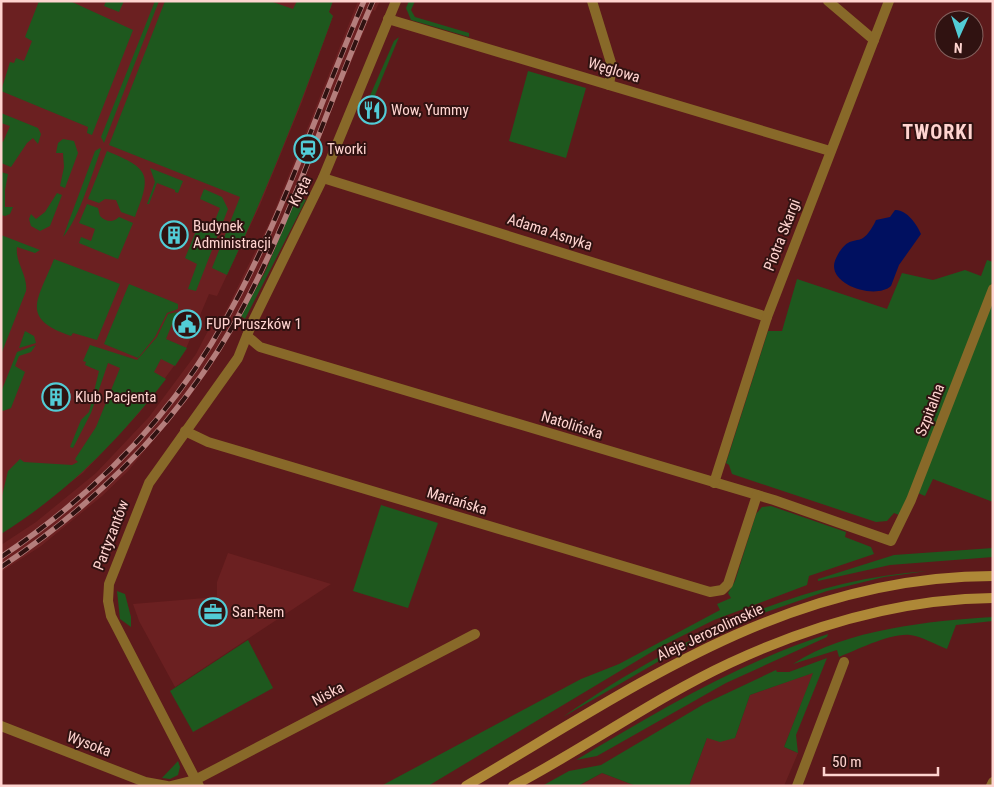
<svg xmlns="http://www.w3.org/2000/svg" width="994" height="787" font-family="'Roboto Condensed',sans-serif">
<rect width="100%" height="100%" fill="#5d1a1b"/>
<g fill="#6b2021">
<path d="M1,1H333L329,12L333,16L302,102L260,205L217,296L209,294L185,351L140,412L83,473L1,534Z"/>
<path d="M358,1H380L375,11L373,10L357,48L265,272L213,364L188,399L128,471L102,496L41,546L1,572V545L36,522L96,473L149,417L196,354L211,325L218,327L272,217Z"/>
<path d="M228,553L331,584L175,687L139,621L133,604L217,597V582Z"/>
<path d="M814,672L784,747L798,753L784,786H689L707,738H735L750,695Z"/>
<path d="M602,773L636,786H579Z"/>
</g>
<g fill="#1e581e">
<path d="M39,1H70L133,30L92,135L87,133L88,127L1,91L10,62L14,63L16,58L24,61L32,41L25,37Z"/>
<path d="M106,1H124L119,12L104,6Z"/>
<path d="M155,1H159L104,143L101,137Z"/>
<path d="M165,1H270L293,9L297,1H333L329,12L333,16C301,104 267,190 227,275L212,268L240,197L109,145Z"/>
<path d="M409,1H415L411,10L415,17L469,33V37L411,20L406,8Z"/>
<path d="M399,37L373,100L369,98L394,41Z"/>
<path d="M528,71L586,88L566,158L509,141Z"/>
<path d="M1,113L38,128L41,134L38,144L33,138L27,143L11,167L1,163V141L3,142L10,126L1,123Z"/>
<path d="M63,139L74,141L78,153L65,188L60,186L64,167L63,153H56L58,143Z"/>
<path d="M100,148L101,149C92,174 79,218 63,237L95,151Z"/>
<path d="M107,151C150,169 152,174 135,217L121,212L116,200L105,199L99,203L88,199Z"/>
<path d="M150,168L183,181L178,193L175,192V190L157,183L149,204H147L155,182Z"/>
<path d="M1,172L8,174L5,190V207H13L10,214L5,216L1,215Z"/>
<path d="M204,189L222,197L228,209L196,291L188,289L197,264L185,258L198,226L211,230L220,208L200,199Z"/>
<path d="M57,193L62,195L50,226L40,231L31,226L29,219L31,214L36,219L45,212Z"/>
<path d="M297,196L306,200L245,319L241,316L265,272Z"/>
<path d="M87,204L98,208L100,216C106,222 113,223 119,217L133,223L118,259L79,243L81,237L91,241L95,229L79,223Z"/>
<path d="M1,235L40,250L35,253L17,247C15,263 28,275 26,291L2,352Z"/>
<path d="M54,259L120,284L97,340L73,333L71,336C19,318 38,300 54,259Z"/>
<path d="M987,260L993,262V280L913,488L899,515L894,513L887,521L876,522L732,474L729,465L726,463L768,331H782L797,279L887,309L902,273L933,280L965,270L981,276Z"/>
<path d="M129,284L178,304V309L167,313L155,337L138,358L104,344Z"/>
<path d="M993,298V502L933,479L925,496L918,493Z"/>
<path d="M177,312L166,339L187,348L175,366L161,359L154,372L166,379C118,441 68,492 1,534V500L8,471L20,459L24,462L72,465L78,462L75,459L96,427L120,368L108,363L91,413L73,448L70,447L81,420L89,412L99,371L85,365L86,362L83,361L90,345L137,360L157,337L168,314Z"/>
<path d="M25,331L34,336L36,343L19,348Z"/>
<path d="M36,345L31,352L19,356L15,366L25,372L11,408L3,411L1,410V392L17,352Z"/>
<path d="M381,505L438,523L408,608L353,591Z"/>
<path d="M771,506L846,532L845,537L871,547L874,554L809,576L807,585L714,620L660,647L428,786H381L581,679L619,664L720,610L717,604L731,598L728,593L735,581L756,514L762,507Z"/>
<path d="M993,548V557L890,565L818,581V579L894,555Z"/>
<path d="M927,571L884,577L827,591L737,622L673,653L563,717C668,643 797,580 927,571Z"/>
<path d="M117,591L125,594L131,617V627L120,619Z"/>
<path d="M993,617V621L956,625L947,649C936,645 921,636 910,635C890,633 857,650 839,657L837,650L793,664C846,629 930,621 993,617Z"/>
<path d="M828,634L827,637L726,683L597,756L576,760C657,712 738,663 828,634Z"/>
<path d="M248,640L273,688L193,732L170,691Z"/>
<path d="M827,658L796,735L798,753L784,747L813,673L750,695L735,738L720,742L707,738L689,786H636L602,773L578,786H542L569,771L601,765L704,704L776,670L777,672H789Z"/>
<path d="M178,761L180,767L178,775L170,779L162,778Z"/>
</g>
<path fill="#001060" d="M895,210C906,209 917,224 921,234L899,265L891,286C877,299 834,287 834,266C834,259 842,246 848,243C852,240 858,241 863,238C868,235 874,225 876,220L890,217Z"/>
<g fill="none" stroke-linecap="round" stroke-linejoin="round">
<g stroke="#886929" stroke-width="10">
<path d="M592,1L612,66L609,85"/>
<path d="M828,1L874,40"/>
<path d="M388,19L830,151"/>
<path d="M323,178L767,317"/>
<path d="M247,336L260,347L774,500L891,541L911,500L993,289"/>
<path d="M185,431L208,442L710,592L722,590L728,584L757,495"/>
<path d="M714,483L767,317L889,1"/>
<path d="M1,726L145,782L167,786"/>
<path d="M171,786L195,780L475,634"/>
<path d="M199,786L111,616L108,601L109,584L149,483L238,358L252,323L323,178L396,1"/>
<path d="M797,786L844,662"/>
<path d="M991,786L993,782"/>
</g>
<g stroke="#ae8837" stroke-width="10">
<path d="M466,786C635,687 788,576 993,576"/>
<path d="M513,786C587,747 655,698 730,663C812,625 902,599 993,598"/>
</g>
<g stroke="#b47e7c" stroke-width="5.5">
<g id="rail">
<path d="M1,557C94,495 173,415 227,317C283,217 318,106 364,1"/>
<path d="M1,567C96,504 177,424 234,324C291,222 326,108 373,1"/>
</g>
</g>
<use href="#rail" stroke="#301211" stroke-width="4" stroke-dasharray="11" stroke-linecap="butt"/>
</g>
<defs>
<g id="restaurant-ring" transform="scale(1.4375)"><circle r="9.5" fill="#301211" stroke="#52ccd6" stroke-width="1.5"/><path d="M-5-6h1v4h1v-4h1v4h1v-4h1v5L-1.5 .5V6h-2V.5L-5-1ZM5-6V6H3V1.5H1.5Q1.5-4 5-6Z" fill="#52ccd6"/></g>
<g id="station-ring" transform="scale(1.4375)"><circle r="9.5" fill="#301211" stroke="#52ccd6" stroke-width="1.5"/><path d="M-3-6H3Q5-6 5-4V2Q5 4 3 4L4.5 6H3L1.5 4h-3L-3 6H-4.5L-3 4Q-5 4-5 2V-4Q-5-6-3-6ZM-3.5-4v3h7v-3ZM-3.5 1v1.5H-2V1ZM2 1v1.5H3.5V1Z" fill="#52ccd6"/></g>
<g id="building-ring" transform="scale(1.4375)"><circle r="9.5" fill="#301211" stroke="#52ccd6" stroke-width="1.5"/><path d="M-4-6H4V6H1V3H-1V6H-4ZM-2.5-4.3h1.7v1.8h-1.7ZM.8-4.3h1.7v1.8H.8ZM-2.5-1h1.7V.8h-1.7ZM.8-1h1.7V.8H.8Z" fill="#52ccd6"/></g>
<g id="civic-ring" transform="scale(1.4375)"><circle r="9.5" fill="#301211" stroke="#52ccd6" stroke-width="1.5"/><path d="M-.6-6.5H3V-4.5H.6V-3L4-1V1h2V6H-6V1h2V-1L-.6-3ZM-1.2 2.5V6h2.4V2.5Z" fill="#52ccd6"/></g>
<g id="office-ring" transform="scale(1.4375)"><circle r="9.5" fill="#301211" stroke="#52ccd6" stroke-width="1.5"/><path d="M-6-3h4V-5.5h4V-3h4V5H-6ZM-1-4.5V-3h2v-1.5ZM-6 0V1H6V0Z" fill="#52ccd6"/></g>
</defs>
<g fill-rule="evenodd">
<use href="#restaurant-ring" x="372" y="110"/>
<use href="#station-ring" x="308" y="149"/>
<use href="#building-ring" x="174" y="235"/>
<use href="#civic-ring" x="187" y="324"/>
<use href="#building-ring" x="56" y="397"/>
<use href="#office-ring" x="213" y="612"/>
</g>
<g text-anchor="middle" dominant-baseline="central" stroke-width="4" stroke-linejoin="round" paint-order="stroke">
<g font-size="15" fill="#ffd4d0" stroke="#301211">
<text transform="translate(614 70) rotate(17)">Węglowa</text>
<text transform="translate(300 191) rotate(-63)">Kręta</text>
<text transform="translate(550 232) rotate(18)">Adama Asnyka</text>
<text transform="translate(782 235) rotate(-69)">Piotra Skargi</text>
<text transform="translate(930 410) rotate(-69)">Szpitalna</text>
<text transform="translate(572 425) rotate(17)">Natolińska</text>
<text transform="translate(457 501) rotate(17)">Mariańska</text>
<text transform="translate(111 535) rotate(-69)">Partyzantów</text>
<text transform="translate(710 632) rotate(-25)">Aleje Jerozolimskie</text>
<text transform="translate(328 694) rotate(-28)">Niska</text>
<text transform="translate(89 744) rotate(21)">Wysoka</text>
</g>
<g font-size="15" fill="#ffd4d0" stroke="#301211" text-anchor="start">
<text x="391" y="110">Wow, Yummy</text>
<text x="327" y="149">Tworki</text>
<text x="193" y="226">Budynek<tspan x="193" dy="17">Administracji</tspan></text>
<text x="206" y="324">FUP Pruszków 1</text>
<text x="75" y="397">Klub Pacjenta</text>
<text x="232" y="612">San-Rem</text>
</g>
<g font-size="20" font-weight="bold" letter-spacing="1" fill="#ffd4d0" stroke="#301211">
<text x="938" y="132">TWORKI</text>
</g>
</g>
<rect width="994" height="787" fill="none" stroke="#ffd4d0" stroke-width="5"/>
<g transform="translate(959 35) rotate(183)"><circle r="24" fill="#301211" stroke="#83605d"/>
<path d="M0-4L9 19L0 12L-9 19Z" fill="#52ccd6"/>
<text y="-8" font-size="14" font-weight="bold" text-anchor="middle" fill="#ffd4d0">N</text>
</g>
<path d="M824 767v8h114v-8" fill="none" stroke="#ffd4d0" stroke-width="2.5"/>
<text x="832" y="767" font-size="15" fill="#ffd4d0" stroke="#301211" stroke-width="4" paint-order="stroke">50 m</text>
</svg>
